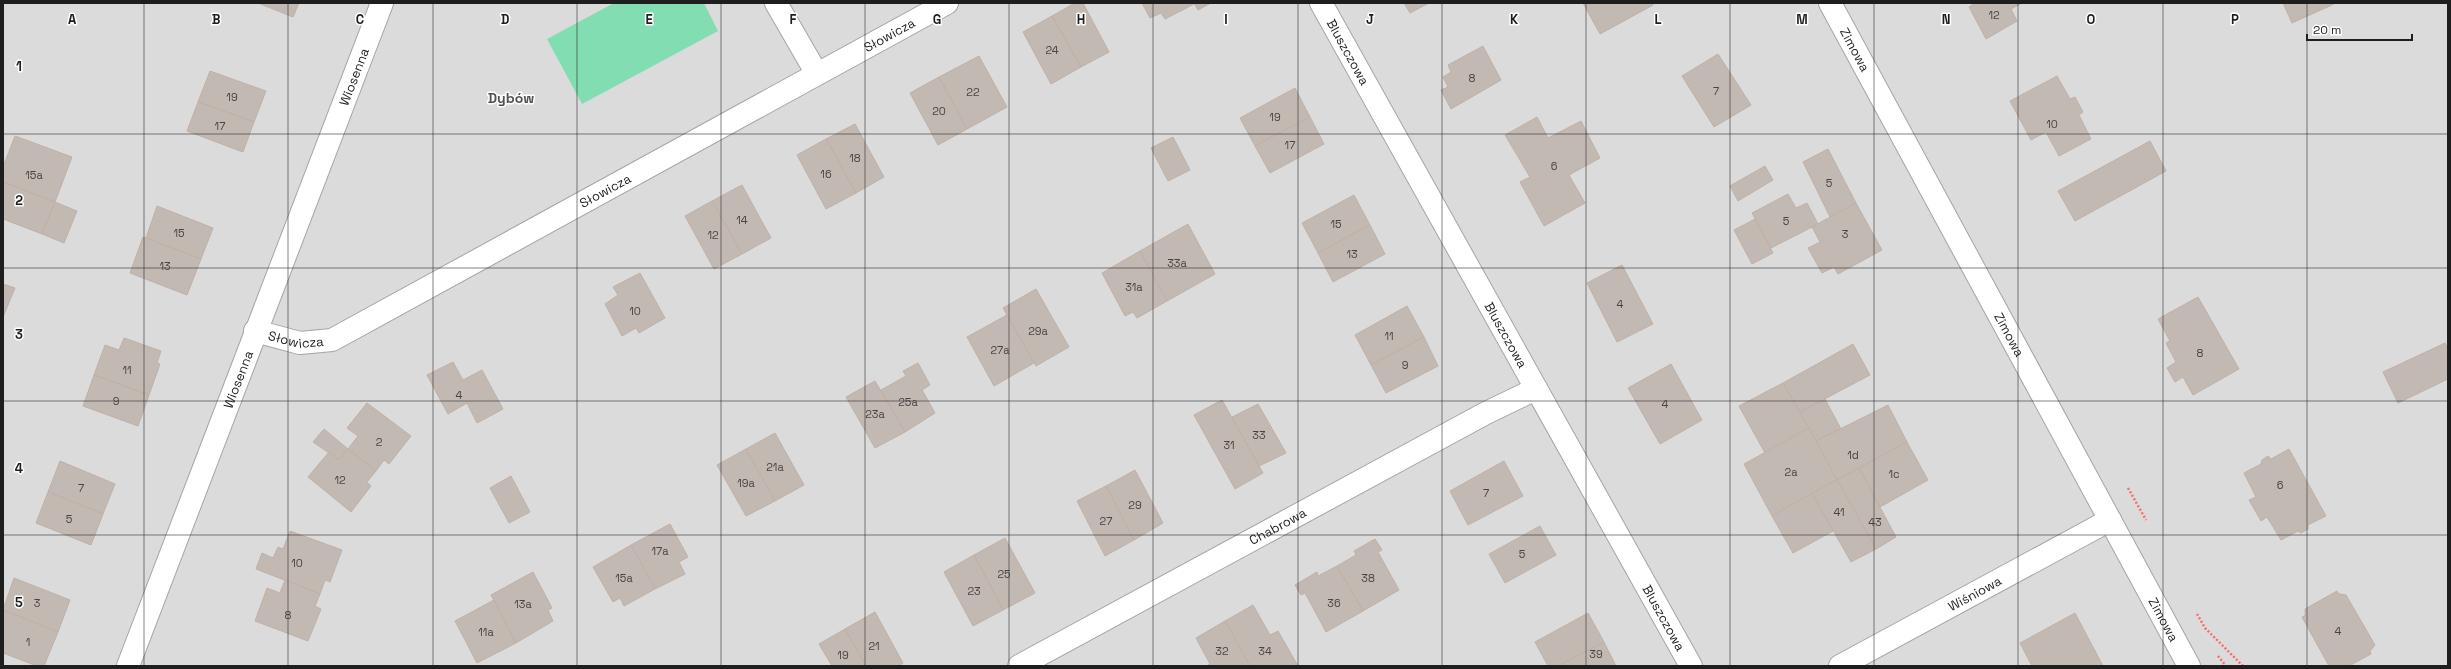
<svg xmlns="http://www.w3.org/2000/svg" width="2451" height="669" font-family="'Space Grotesk',sans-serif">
<rect width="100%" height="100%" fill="#efeae4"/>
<rect fill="#dcdbdb" x="3" y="3" width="2445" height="663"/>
<path fill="#82ddb3" d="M614,3H704L718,31L582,104L547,39Z"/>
<g fill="#c3b9b3" stroke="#c0b0a6">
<path d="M258,3H299L293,17Z"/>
<path d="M1075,3H1083L1109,52L1081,67L1052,16Z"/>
<path d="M1142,3H1194V4L1165,19L1161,13L1150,18Z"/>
<path d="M1194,3H1211L1198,10Z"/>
<path d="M1404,3H1429L1410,13Z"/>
<path d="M1583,3H1652L1653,5L1600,34Z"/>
<path d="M2022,3L2011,9L2017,21L1986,39L1969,7L1975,3Z"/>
<path d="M2283,3H2333L2334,4L2292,23Z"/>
<path d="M1052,16L1081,67L1051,84L1023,32Z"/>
<path d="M1483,46L1501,80L1451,109L1441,90L1448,87L1443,77L1451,72L1448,65Z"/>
<path d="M1718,54L1751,105L1714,127L1682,76Z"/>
<path d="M979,56L1007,107L967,129L939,77Z"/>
<path d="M210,71L266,91L254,122L198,102Z"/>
<path d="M2057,76L2070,99L2075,97L2083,112L2079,115L2091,139L2059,156L2046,132L2031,140L2010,101Z"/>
<path d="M939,77L967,129L938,145L910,93Z"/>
<path d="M1295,88L1310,117L1255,146L1240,118Z"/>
<path d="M198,102L254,122L243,152L187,131Z"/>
<path d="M1310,117L1324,144L1270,173L1255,146Z"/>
<path d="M1537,117L1548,138L1581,121L1600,158L1569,175L1585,203L1544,226L1520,182L1530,177L1505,135Z"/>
<path d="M855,124L884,177L856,193L826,139Z"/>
<path d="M15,136L72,157L55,202L3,182V167Z"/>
<path d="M1173,137L1190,170L1168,181L1151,148Z"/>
<path d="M826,139L856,193L826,209L797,155Z"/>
<path d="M2150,141L2166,171L2075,221L2058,191Z"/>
<path d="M1828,149L1856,203L1830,217L1803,162Z"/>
<path d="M1765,166L1773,180L1738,201L1730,186Z"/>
<path d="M3,182L55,202L42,234L3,219Z"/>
<path d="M742,185L771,238L742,254L712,201Z"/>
<path d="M1788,194L1796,208L1807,203L1818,224L1771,248L1752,213Z"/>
<path d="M1354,195L1370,225L1318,253L1302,223Z"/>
<path d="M712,201L742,254L714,269L685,216Z"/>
<path d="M55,202L77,211L64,243L42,234Z"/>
<path d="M1856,203L1882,250L1838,274L1834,267L1822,273L1808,248L1820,242L1812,227Z"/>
<path d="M157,206L213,228L201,259L146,238Z"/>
<path d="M1755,219L1773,253L1752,264L1734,230Z"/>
<path d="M1188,224L1215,274L1167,301L1140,251Z"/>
<path d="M1370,225L1385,254L1333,282L1318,253Z"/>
<path d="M143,237L201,259L187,295L130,273Z"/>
<path d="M1140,251L1167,301L1137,318L1133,312L1125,316L1102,273Z"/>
<path d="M1622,265L1653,324L1617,342L1587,283Z"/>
<path d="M640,273L665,318L639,333L636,328L622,336L605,304L618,295L613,287Z"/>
<path d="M3,284L15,288L3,317Z"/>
<path d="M1036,289L1069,347L1036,366L1003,308Z"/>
<path d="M2198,297L2239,369L2193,395L2183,377L2175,382L2167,368L2176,362L2166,343L2170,341L2158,319Z"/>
<path d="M1407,306L1424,337L1371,365L1355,335Z"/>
<path d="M1007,315L1034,363L994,386L967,337Z"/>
<path d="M1424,337L1438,366L1386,393L1371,365Z"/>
<path d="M124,338L161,351L157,363L160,364L149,395L94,375L105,345L119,350Z"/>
<path d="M2445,343L2448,349V379L2398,403L2383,372Z"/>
<path d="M1853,344L1870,375L1800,412L1783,383Z"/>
<path d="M453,362L463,380L482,370L503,409L477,423L467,403L448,414L427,375Z"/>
<path d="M918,363L930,385L922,390L935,413L905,432L881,390L906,376L903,371Z"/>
<path d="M1671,364L1702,420L1660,444L1628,388Z"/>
<path d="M94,375L149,395L138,426L83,406Z"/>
<path d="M875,381L905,432L875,448L846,397Z"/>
<path d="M1783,383L1809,428L1765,453L1739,406Z"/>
<path d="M1825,399L1841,429L1816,441L1800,412Z"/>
<path d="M1222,400L1263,473L1235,489L1194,415Z"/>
<path d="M367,403L411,436L389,464L384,460L376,471L348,449L358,436L347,428Z"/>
<path d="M1258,404L1286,453L1259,466L1232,417Z"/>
<path d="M1888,405L1907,442L1837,480L1816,441Z"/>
<path d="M1809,428L1837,480L1772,516L1744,464Z"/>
<path d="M324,429L348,449L339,460L313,442Z"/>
<path d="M775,433L804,485L775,501L746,449Z"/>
<path d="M1907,442L1928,480L1880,507L1859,468Z"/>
<path d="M348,449L376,471L367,482L371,486L351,512L308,477L329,452L339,460Z"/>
<path d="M746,449L775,501L746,516L717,465Z"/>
<path d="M2289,449L2326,516L2308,525V529L2301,533L2298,531L2281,540L2267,517L2261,521L2249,500L2256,497L2244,473L2261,464L2262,460L2268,456L2271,459Z"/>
<path d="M60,461L115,484L103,514L48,492Z"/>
<path d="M1504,461L1523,496L1468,525L1450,491Z"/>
<path d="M1859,468L1896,537L1876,549L1837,480Z"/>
<path d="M1135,470L1163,523L1134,540L1106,486Z"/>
<path d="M511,476L530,512L509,523L490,488Z"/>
<path d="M1837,480L1876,549L1851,562L1812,493Z"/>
<path d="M1106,486L1134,540L1105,556L1077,501Z"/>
<path d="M48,492L103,514L91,545L36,523Z"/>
<path d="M1812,493L1833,531L1793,553L1772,516Z"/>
<path d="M670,524L688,557L679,562L685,574L655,589L631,545Z"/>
<path d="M1540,526L1556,555L1505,583L1489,554Z"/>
<path d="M290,531L342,550L330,582L325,580L320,594L256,569L262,553L273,558L278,547L283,549Z"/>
<path d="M1005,538L1035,593L1003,610L974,555Z"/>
<path d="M1375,539L1382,550L1378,552L1399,590L1363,611L1337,566L1356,555L1354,551Z"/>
<path d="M631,545L655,589L624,606L620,598L613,602L593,567Z"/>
<path d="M974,555L1003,610L973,626L944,572Z"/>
<path d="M1337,566L1363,611L1326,632L1305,593L1301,595L1295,585L1317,572L1318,576Z"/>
<path d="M533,572L552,608L548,610L553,621L516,643L491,595Z"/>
<path d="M14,578L70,600L58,632L3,610Z"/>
<path d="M285,580L320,594L315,606L321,609L308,641L255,621L267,588L280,593Z"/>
<path d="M2337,591L2339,594L2346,595L2375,645L2370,651L2371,654L2349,666H2329L2302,617L2305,616V609Z"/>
<path d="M494,600L516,643L477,663L455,621Z"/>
<path d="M1253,605L1270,635L1278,631L1298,666H1250L1225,621Z"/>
<path d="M3,610L58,632L44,666H37L3,653Z"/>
<path d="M875,612L903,663L899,666H866L845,629Z"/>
<path d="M1588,613L1604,642L1558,666H1548L1535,642Z"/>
<path d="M2075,613L2103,666H2032L2020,643Z"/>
<path d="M1225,621L1250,666H1207L1210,664L1196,638Z"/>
<path d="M845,629L866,666H832L819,644Z"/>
<path d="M1604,642L1616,666H1558Z"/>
</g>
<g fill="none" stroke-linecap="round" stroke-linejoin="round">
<g stroke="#a5a5a5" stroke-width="24">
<g id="minor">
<path d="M776,3L817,74"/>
<path id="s1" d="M1321,3L1691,666"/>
<path id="s2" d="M1830,3L2189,666"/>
<path id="s3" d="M255,331L300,343L332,340L947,3"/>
<path id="s4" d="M128,666L382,3"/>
<path id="s5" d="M1019,666L1486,413L1536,389"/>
<path id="s6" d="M1840,666L2110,520"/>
</g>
</g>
<g stroke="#f86e6b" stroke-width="2.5" stroke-dasharray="2 2" stroke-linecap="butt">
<path d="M2128,488L2146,520"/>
<path d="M2197,614L2205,628L2243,666"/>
<path d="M2218,656L2226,666"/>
</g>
<use href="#minor" stroke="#fff" stroke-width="22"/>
</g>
<path fill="none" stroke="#1e1e1e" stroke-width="1" stroke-opacity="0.55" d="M144,3V666M288,3V666M433,3V666M577,3V666M721,3V666M865,3V666M1009,3V666M1153,3V666M1298,3V666M1442,3V666M1586,3V666M1730,3V666M1874,3V666M2018,3V666M2163,3V666M2307,3V666M3,134H2448M3,268H2448M3,401H2448M3,535H2448"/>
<g text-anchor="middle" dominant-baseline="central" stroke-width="3" stroke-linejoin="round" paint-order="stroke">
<g font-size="11" fill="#474543">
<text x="1994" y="15">12</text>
<text x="1052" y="50">24</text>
<text x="1472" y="78">8</text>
<text x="1716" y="91">7</text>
<text x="973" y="92">22</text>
<text x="232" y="97">19</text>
<text x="939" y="111">20</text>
<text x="1275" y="117">19</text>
<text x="2052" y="124">10</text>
<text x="220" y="126">17</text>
<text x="1290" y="145">17</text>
<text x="855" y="158">18</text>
<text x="1554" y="166">6</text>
<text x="826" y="174">16</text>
<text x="34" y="175">15a</text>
<text x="1829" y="183">5</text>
<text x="742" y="220">14</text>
<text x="1786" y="221">5</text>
<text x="1336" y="224">15</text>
<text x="179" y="233">15</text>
<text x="1845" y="234">3</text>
<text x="713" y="235">12</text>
<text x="1352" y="254">13</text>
<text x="1177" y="263">33a</text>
<text x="165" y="266">13</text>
<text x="1134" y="287">31a</text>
<text x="1620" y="304">4</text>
<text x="635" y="311">10</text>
<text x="1038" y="331">29a</text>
<text x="1389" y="336">11</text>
<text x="1000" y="350">27a</text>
<text x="2200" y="353">8</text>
<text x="1405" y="365">9</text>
<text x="127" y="370">11</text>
<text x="459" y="395">4</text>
<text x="116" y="401">9</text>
<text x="908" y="402">25a</text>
<text x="1665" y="404">4</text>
<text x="875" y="414">23a</text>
<text x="1259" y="435">33</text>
<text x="379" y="442">2</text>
<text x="1229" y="445">31</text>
<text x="1853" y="455">1d</text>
<text x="775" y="467">21a</text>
<text x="1791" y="472">2a</text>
<text x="1894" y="474">1c</text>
<text x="340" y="480">12</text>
<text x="746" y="483">19a</text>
<text x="2280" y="485">6</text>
<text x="81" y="488">7</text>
<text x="1486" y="493">7</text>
<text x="1135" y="505">29</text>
<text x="1839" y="512">41</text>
<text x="69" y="519">5</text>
<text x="1106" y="521">27</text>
<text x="1875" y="522">43</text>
<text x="660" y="551">17a</text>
<text x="1522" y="554">5</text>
<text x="297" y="563">10</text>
<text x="1004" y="574">25</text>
<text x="624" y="578">15a</text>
<text x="1368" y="578">38</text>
<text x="974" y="591">23</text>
<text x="37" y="603">3</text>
<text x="1334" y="603">36</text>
<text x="523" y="604">13a</text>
<text x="288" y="615">8</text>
<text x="2338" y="631">4</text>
<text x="486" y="632">11a</text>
<text x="28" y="642">1</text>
<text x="874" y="646">21</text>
<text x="1222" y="651">32</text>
<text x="1265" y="651">34</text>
<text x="1596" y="654">39</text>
<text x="843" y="655">19</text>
</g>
<g font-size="13" fill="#1e1e1e" stroke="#fff">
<text stroke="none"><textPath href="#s3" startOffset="714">Słowicza</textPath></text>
<text stroke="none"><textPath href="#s2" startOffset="53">Zimowa</textPath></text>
<text stroke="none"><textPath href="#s1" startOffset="56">Bluszczowa</textPath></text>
<text stroke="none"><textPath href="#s4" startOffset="631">Wiosenna</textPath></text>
<text stroke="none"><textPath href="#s3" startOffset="390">Słowicza</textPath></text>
<text stroke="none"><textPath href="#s1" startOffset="380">Bluszczowa</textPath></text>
<text stroke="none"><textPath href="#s2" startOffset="377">Zimowa</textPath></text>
<text stroke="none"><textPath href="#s3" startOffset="42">Słowicza</textPath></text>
<text stroke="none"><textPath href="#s4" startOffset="307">Wiosenna</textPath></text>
<text stroke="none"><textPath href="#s5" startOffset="294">Chabrowa</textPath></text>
<text stroke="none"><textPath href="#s6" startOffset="153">Wiśniowa</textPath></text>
<text stroke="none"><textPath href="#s1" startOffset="704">Bluszczowa</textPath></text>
<text stroke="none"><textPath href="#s2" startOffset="701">Zimowa</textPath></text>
</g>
<g font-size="14" font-weight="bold" fill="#515151" stroke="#fff">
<text x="511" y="98">Dybów</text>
</g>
</g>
<g font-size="13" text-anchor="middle" font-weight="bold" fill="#1e1e1e" stroke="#fff" stroke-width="3" stroke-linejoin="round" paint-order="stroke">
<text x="72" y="24">A</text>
<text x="216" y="24">B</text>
<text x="360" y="24">C</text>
<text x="505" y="24">D</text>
<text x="649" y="24">E</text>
<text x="793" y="24">F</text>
<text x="937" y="24">G</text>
<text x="1081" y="24">H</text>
<text x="1226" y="24">I</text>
<text x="1370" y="24">J</text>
<text x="1514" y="24">K</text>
<text x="1658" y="24">L</text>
<text x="1802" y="24">M</text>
<text x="1946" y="24">N</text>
<text x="2091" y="24">O</text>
<text x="2235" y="24">P</text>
<text x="19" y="71">1</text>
<text x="19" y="205">2</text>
<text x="19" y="339">3</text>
<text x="19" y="473">4</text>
<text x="19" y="607">5</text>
</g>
<rect width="2451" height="669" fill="none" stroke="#1e1e1e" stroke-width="8"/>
<path d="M2307 34v6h105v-6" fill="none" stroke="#1e1e1e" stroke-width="2"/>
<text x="2313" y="34" font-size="12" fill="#1e1e1e" stroke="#ffffff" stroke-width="3" paint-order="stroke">20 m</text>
</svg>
